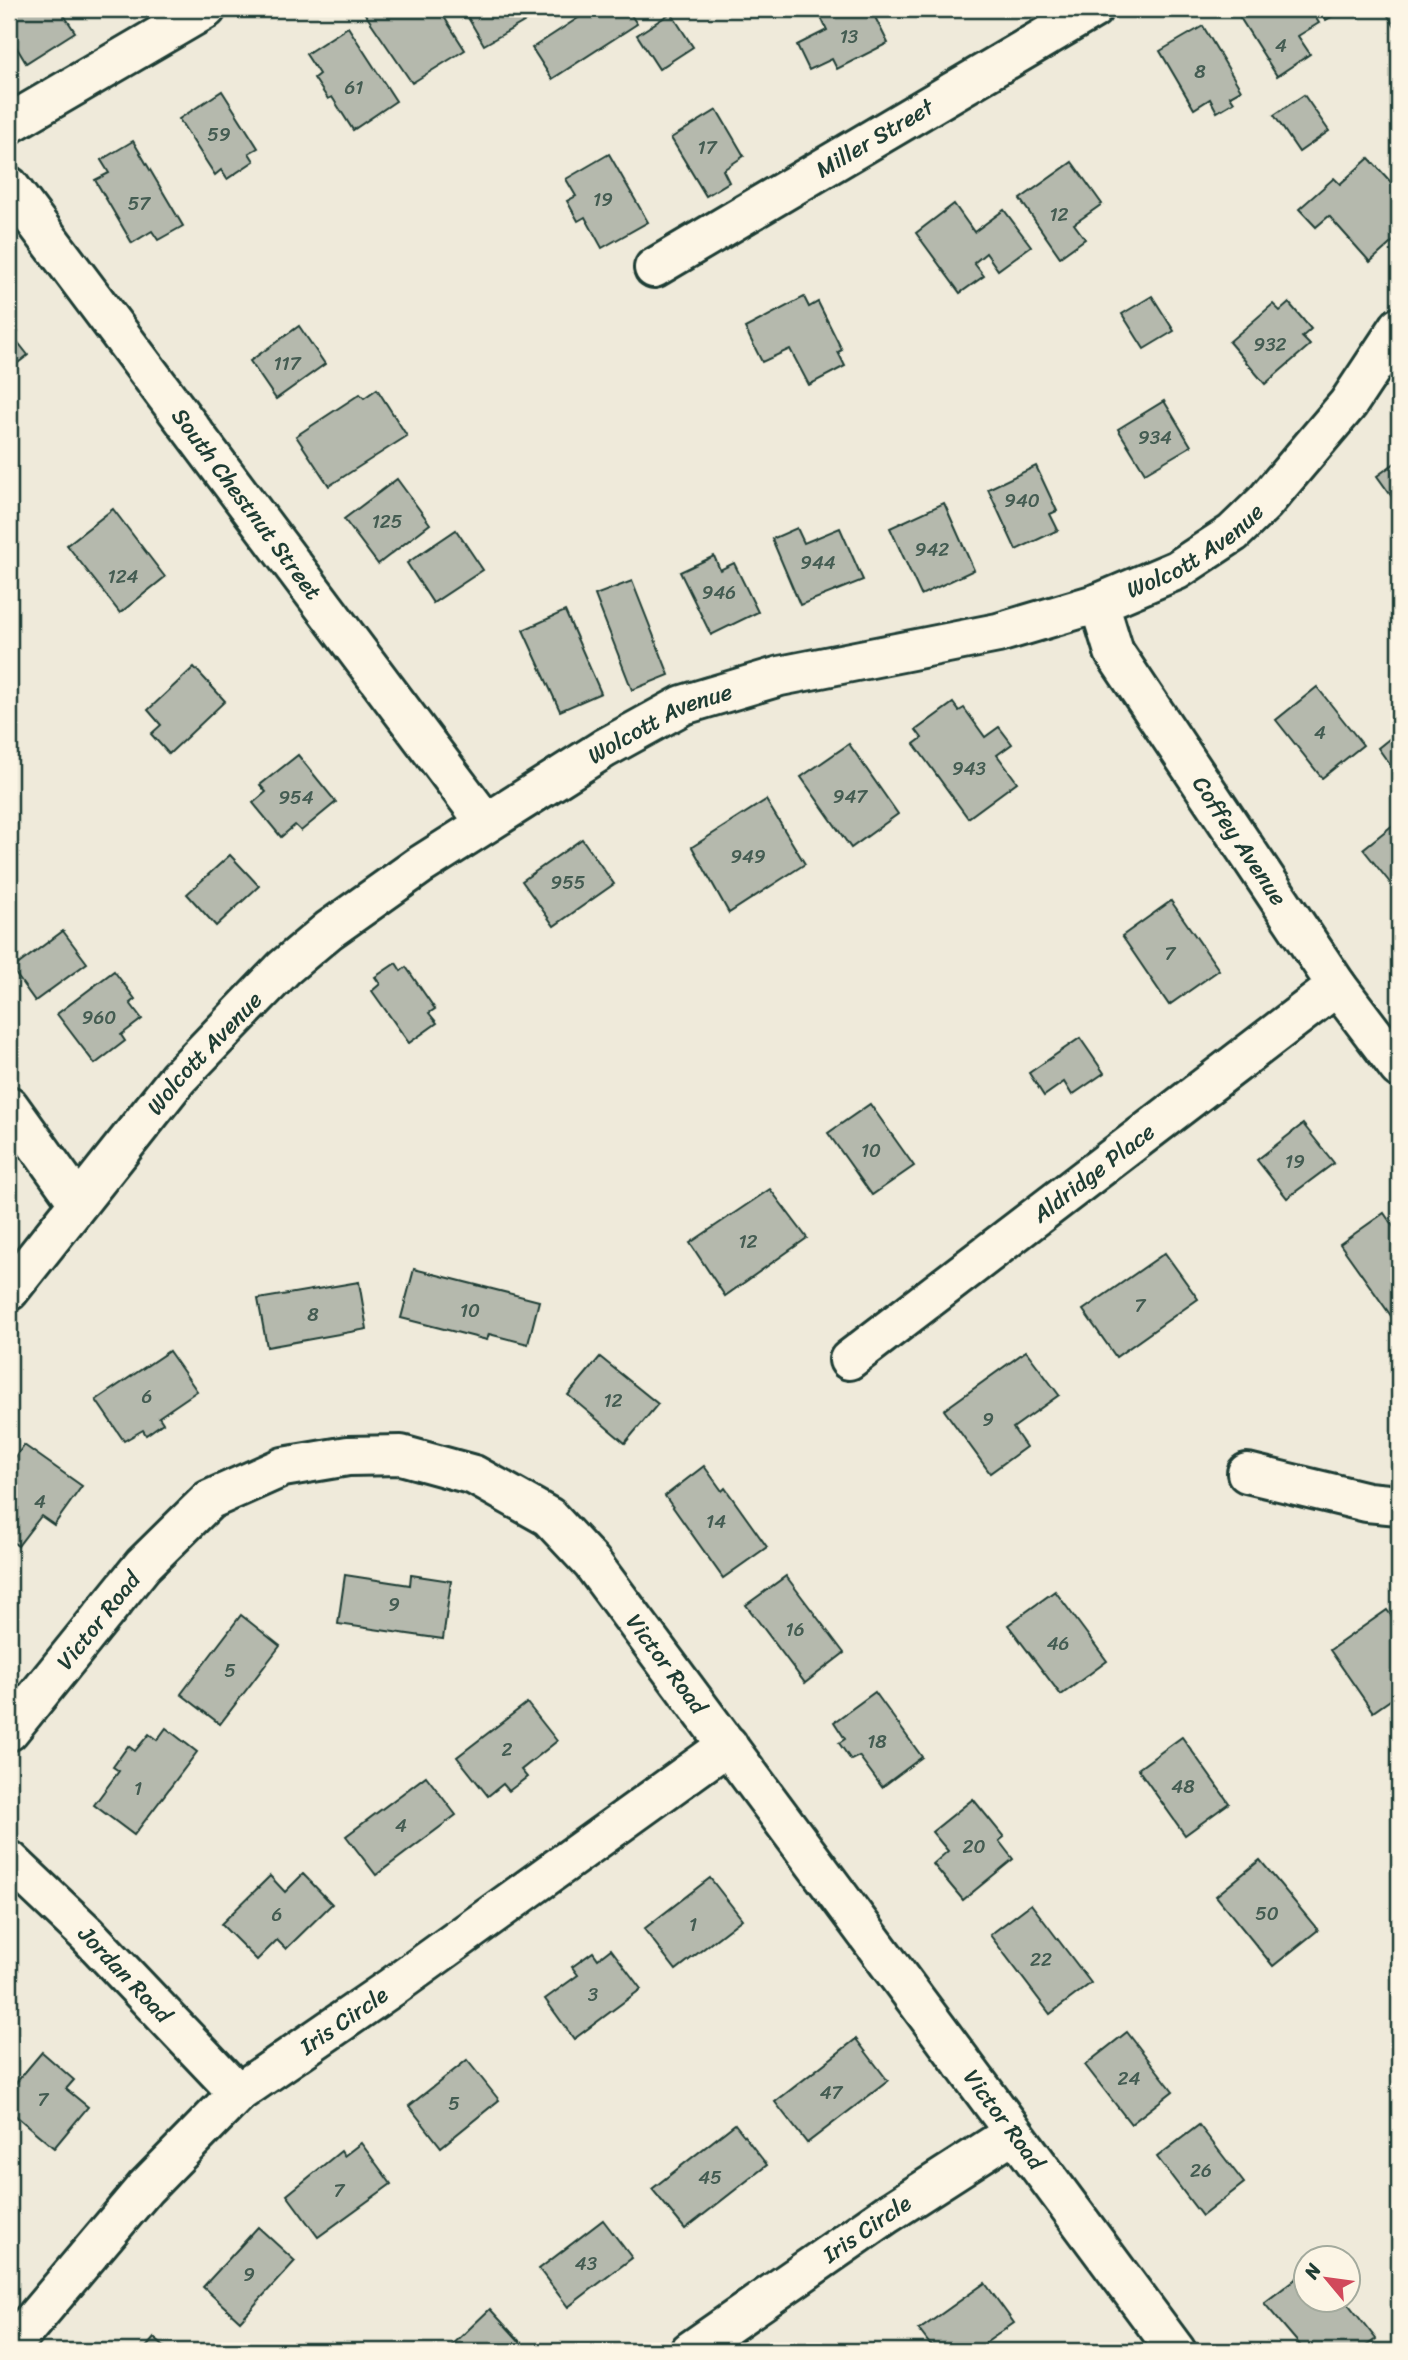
<svg xmlns="http://www.w3.org/2000/svg" width="1408" height="2360" font-family="Sriracha,sans-serif">
<rect width="100%" height="100%" fill="#efeada"/>
<filter id="ink" filterUnits="userSpaceOnUse"><feTurbulence type="fractalNoise" baseFrequency=".0143" numOctaves="2"/><feDisplacementMap in="SourceGraphic" scale="14" xChannelSelector="R" yChannelSelector="G"/><feConvolveMatrix kernelMatrix="1 2 1 2 8 2 1 2 1" color-interpolation-filters="sRGB"/></filter>
<g filter="url(#ink)">
<g fill="#b5b9ad" stroke="#1f3d34" stroke-width="2">
<path d="M9,9H60L75,32L26,63L9,35Z"/>
<path d="M367,9H439L465,50L412,83L363,11Z"/>
<path d="M463,9H523L529,19L484,45Z"/>
<path d="M592,9H627L637,24L552,79L532,48Z"/>
<path d="M817,9H871L888,43L837,69L832,59L809,70L797,45L827,30Z"/>
<path d="M1251,9H1310L1319,23L1298,36L1310,54L1277,76L1239,16Z"/>
<path d="M1319,9H1345L1326,20Z"/>
<path d="M1384,9H1399V34Z"/>
<path d="M671,13L693,47L659,69L637,35Z"/>
<path d="M1203,26L1241,90L1230,96L1234,102L1217,112L1210,99L1194,109L1160,51Z"/>
<path d="M348,27L396,101L353,130L332,97L328,99L314,78L319,74L306,54Z"/>
<path d="M222,91L258,148L249,153L254,161L227,179L221,170L215,175L179,119Z"/>
<path d="M1304,95L1329,131L1299,152L1274,115Z"/>
<path d="M717,110L744,156L723,170L729,182L706,196L671,138Z"/>
<path d="M133,141L183,226L158,240L152,231L132,243L95,180L109,173L101,160Z"/>
<path d="M609,154L648,222L602,248L585,217L578,221L567,201L576,196L566,179Z"/>
<path d="M1369,158L1399,191V236L1370,262L1329,216L1316,227L1299,209L1334,178L1340,184Z"/>
<path d="M1072,162L1102,204L1074,224L1085,239L1060,257L1020,199Z"/>
<path d="M954,204L974,232L1004,210L1031,246L998,270L986,253L974,263L984,276L960,293L916,233Z"/>
<path d="M1152,296L1174,331L1144,349L1122,314Z"/>
<path d="M804,297L809,307L818,302L842,350L838,352L845,366L809,385L790,349L762,362L745,328Z"/>
<path d="M1289,303L1311,329L1302,337L1310,345L1265,384L1229,342L1273,304L1280,311Z"/>
<path d="M9,320L18,332L13,336L28,355L9,370Z"/>
<path d="M299,326L325,364L276,399L250,361Z"/>
<path d="M377,389L407,436L329,486L296,436L360,394L364,398Z"/>
<path d="M1164,401L1191,446L1145,473L1118,429Z"/>
<path d="M1399,460V498L1395,501L1377,476Z"/>
<path d="M1036,466L1057,511L1050,514L1058,530L1016,550L988,489Z"/>
<path d="M397,479L430,524L378,564L344,519Z"/>
<path d="M944,503L974,570L921,595L890,528Z"/>
<path d="M113,509L165,577L120,613L67,545Z"/>
<path d="M797,528L804,543L840,528L863,580L800,605L772,539Z"/>
<path d="M456,530L483,570L433,603L407,563Z"/>
<path d="M714,556L720,570L734,563L758,612L711,635L680,572Z"/>
<path d="M632,581L669,675L632,690L595,595Z"/>
<path d="M565,611L601,693L560,711L523,630Z"/>
<path d="M194,667L225,701L169,754L151,734L161,725L148,710Z"/>
<path d="M1317,687L1363,745L1322,778L1276,720Z"/>
<path d="M953,703L959,711L964,708L985,737L999,727L1012,744L997,755L1017,782L968,818L914,744L922,738L916,730Z"/>
<path d="M1399,731V771L1396,773L1378,748Z"/>
<path d="M849,744L898,814L851,848L801,777Z"/>
<path d="M298,755L336,802L301,831L295,825L281,837L253,803L266,792L260,785Z"/>
<path d="M766,800L805,864L729,913L692,847Z"/>
<path d="M1399,820V894L1363,849Z"/>
<path d="M582,839L614,884L554,926L522,881Z"/>
<path d="M230,855L259,886L216,926L187,894Z"/>
<path d="M1171,901L1219,970L1169,1005L1122,936Z"/>
<path d="M63,931L87,963L35,1001L12,969Z"/>
<path d="M396,963L401,971L406,967L435,1009L429,1013L437,1023L409,1043L372,991L380,984L375,977Z"/>
<path d="M114,971L135,999L130,1003L142,1019L121,1035L125,1041L95,1064L57,1014Z"/>
<path d="M1080,1038L1104,1073L1072,1095L1064,1082L1044,1096L1029,1073Z"/>
<path d="M870,1104L914,1166L872,1195L828,1133Z"/>
<path d="M1303,1124L1334,1163L1287,1198L1257,1160Z"/>
<path d="M770,1189L807,1238L725,1296L690,1243Z"/>
<path d="M1384,1213L1399,1235V1316L1394,1320L1340,1244Z"/>
<path d="M1165,1253L1198,1299L1116,1357L1083,1310Z"/>
<path d="M414,1269L539,1301L528,1344L489,1334L487,1340L401,1318Z"/>
<path d="M359,1282L367,1329L267,1347L258,1299Z"/>
<path d="M169,1351L197,1391L159,1417L163,1423L146,1435L143,1430L124,1441L96,1400Z"/>
<path d="M1026,1351L1059,1395L1013,1428L1026,1447L990,1473L944,1410Z"/>
<path d="M600,1357L658,1404L625,1443L568,1395Z"/>
<path d="M24,1445L82,1486L54,1525L41,1516L18,1546L9,1539V1466Z"/>
<path d="M704,1466L722,1491L725,1488L767,1547L723,1578L665,1496Z"/>
<path d="M345,1575L410,1585L411,1575L451,1581L443,1639L338,1624Z"/>
<path d="M786,1576L844,1653L805,1683L746,1605Z"/>
<path d="M1055,1591L1107,1661L1061,1695L1008,1625Z"/>
<path d="M1387,1610L1399,1626V1702L1396,1696L1373,1712L1330,1650Z"/>
<path d="M241,1615L280,1646L220,1724L181,1694Z"/>
<path d="M875,1692L922,1757L882,1787L859,1756L851,1760L839,1743L845,1739L834,1722Z"/>
<path d="M527,1703L557,1741L521,1770L527,1777L509,1791L503,1784L488,1796L457,1757Z"/>
<path d="M166,1728L197,1752L134,1835L94,1805L119,1771L113,1767L128,1746L135,1751L149,1734L157,1740Z"/>
<path d="M1182,1737L1229,1803L1185,1835L1138,1769Z"/>
<path d="M426,1776L456,1815L376,1875L346,1836Z"/>
<path d="M973,1799L1004,1837L999,1841L1013,1859L963,1900L933,1864L948,1851L932,1832Z"/>
<path d="M1260,1860L1318,1930L1273,1966L1216,1896Z"/>
<path d="M303,1874L332,1904L286,1949L277,1940L257,1960L221,1924L270,1876L285,1892Z"/>
<path d="M710,1878L742,1919L676,1970L644,1929Z"/>
<path d="M1031,1904L1091,1983L1050,2014L990,1935Z"/>
<path d="M611,1949L641,1989L574,2039L545,1999L578,1975L572,1967L593,1952L598,1959Z"/>
<path d="M1127,2032L1173,2091L1131,2124L1085,2065Z"/>
<path d="M856,2039L888,2081L807,2143L775,2102Z"/>
<path d="M42,2052L74,2080L66,2089L88,2107L54,2148L9,2110V2091Z"/>
<path d="M467,2060L499,2100L441,2147L409,2106Z"/>
<path d="M735,2124L767,2165L685,2229L652,2189Z"/>
<path d="M1199,2125L1244,2183L1202,2216L1157,2157Z"/>
<path d="M361,2143L391,2184L318,2237L287,2195L341,2151L344,2156Z"/>
<path d="M603,2220L632,2258L568,2307L539,2269Z"/>
<path d="M258,2227L295,2261L240,2321L203,2287Z"/>
<path d="M1306,2271V2300H1345L1376,2339L1359,2351H1305L1264,2303Z"/>
<path d="M985,2283L1014,2323L974,2351H935L919,2330Z"/>
<path d="M490,2309L523,2345L517,2351H446Z"/>
<path d="M154,2338L169,2351H143Z"/>
</g>
<g fill="none" stroke-linecap="round" stroke-linejoin="round">
<g stroke="#1f3d34" stroke-width="44">
<g id="minor">
<path d="M9,124L206,9"/>
<path id="s1" d="M9,186L486,823"/>
<path id="s2" d="M654,268L1093,9"/>
<path id="s3" d="M1099,603L1114,652L1337,986L1399,1068"/>
<path d="M9,1106L78,1202"/>
<path id="s4" d="M849,1360L1337,986"/>
<path d="M1247,1473L1367,1502L1399,1505"/>
<path id="s5" d="M9,1731L143,1565L209,1500L283,1467L348,1456L401,1455L474,1475L549,1517L592,1563L1176,2351"/>
<path id="s6" d="M9,1860L86,1933L238,2093"/>
<path id="s7" d="M9,2349L145,2188L238,2093L392,1987L728,1745"/>
<path id="s8" d="M690,2351L887,2214L1013,2133"/>
</g>
</g>
<g stroke="#1f3d34" stroke-width="44">
<g id="major">
<path id="s9" d="M9,1291L178,1078L284,968L329,930L419,866L605,748L683,705L780,676L998,633L1099,603L1177,570L1233,533L1264,503L1348,404L1399,327"/>
</g>
</g>
<use href="#minor" stroke="#fcf5e5" stroke-width="38"/>
<use href="#major" stroke="#fcf5e5" stroke-width="38"/>
</g>
</g>
<g text-anchor="middle" dominant-baseline="central" stroke-width="7" stroke-linejoin="round" paint-order="stroke">
<g font-size="19" fill="#445c52">
<text x="849" y="36">13</text>
<text x="1281" y="45">4</text>
<text x="1200" y="71">8</text>
<text x="354" y="87">61</text>
<text x="219" y="134">59</text>
<text x="707" y="147">17</text>
<text x="603" y="199">19</text>
<text x="139" y="203">57</text>
<text x="1059" y="214">12</text>
<text x="1270" y="344">932</text>
<text x="287" y="363">117</text>
<text x="1155" y="437">934</text>
<text x="1022" y="500">940</text>
<text x="387" y="521">125</text>
<text x="932" y="549">942</text>
<text x="818" y="562">944</text>
<text x="123" y="576">124</text>
<text x="719" y="592">946</text>
<text x="1320" y="732">4</text>
<text x="969" y="768">943</text>
<text x="850" y="796">947</text>
<text x="296" y="797">954</text>
<text x="748" y="856">949</text>
<text x="568" y="882">955</text>
<text x="1170" y="953">7</text>
<text x="99" y="1017">960</text>
<text x="871" y="1150">10</text>
<text x="1295" y="1161">19</text>
<text x="748" y="1241">12</text>
<text x="1140" y="1305">7</text>
<text x="470" y="1310">10</text>
<text x="313" y="1314">8</text>
<text x="147" y="1396">6</text>
<text x="613" y="1400">12</text>
<text x="988" y="1419">9</text>
<text x="40" y="1501">4</text>
<text x="716" y="1521">14</text>
<text x="394" y="1604">9</text>
<text x="795" y="1629">16</text>
<text x="1058" y="1643">46</text>
<text x="230" y="1670">5</text>
<text x="877" y="1741">18</text>
<text x="507" y="1749">2</text>
<text x="1183" y="1786">48</text>
<text x="138" y="1788">1</text>
<text x="401" y="1825">4</text>
<text x="974" y="1846">20</text>
<text x="1267" y="1913">50</text>
<text x="277" y="1914">6</text>
<text x="693" y="1924">1</text>
<text x="1041" y="1959">22</text>
<text x="593" y="1994">3</text>
<text x="1129" y="2078">24</text>
<text x="831" y="2092">47</text>
<text x="43" y="2099">7</text>
<text x="454" y="2103">5</text>
<text x="1201" y="2170">26</text>
<text x="710" y="2177">45</text>
<text x="339" y="2190">7</text>
<text x="586" y="2263">43</text>
<text x="249" y="2274">9</text>
</g>
<g font-size="23" fill="#1f3d34" stroke="#fcf5e5">
<text stroke="none"><textPath href="#s2" startOffset="256">Miller Street</textPath></text>
<text stroke="none"><textPath href="#s1" startOffset="397">South Chestnut Street</textPath></text>
<text stroke="none"><textPath href="#s9" startOffset="1442">Wolcott Avenue</textPath></text>
<text stroke="none"><textPath href="#s9" startOffset="875">Wolcott Avenue</textPath></text>
<text stroke="none"><textPath href="#s3" startOffset="278">Coffey Avenue</textPath></text>
<text stroke="none"><textPath href="#s9" startOffset="308">Wolcott Avenue</textPath></text>
<text stroke="none"><textPath href="#s4" startOffset="308">Aldridge Place</textPath></text>
<text stroke="none"><textPath href="#s5" startOffset="142">Victor Road</textPath></text>
<text stroke="none"><textPath href="#s5" startOffset="856">Victor Road</textPath></text>
<text stroke="none"><textPath href="#s6" startOffset="163">Jordan Road</textPath></text>
<text stroke="none"><textPath href="#s7" startOffset="472">Iris Circle</textPath></text>
<text stroke="none"><textPath href="#s5" startOffset="1423">Victor Road</textPath></text>
<text stroke="none"><textPath href="#s8" startOffset="215">Iris Circle</textPath></text>
</g>
</g>
<rect width="1408" height="2360" fill="none" stroke="#fcf5e5" stroke-width="35"/>
<rect x="18" y="18" width="1373" height="2325" fill="none" stroke="#1f3d34" stroke-width="2.5" filter="url(#ink)"/>
<g transform="translate(1327 2279) rotate(299)"><circle r="33" fill="#fcf5e5" stroke="#a4ab9e" stroke-width="2"/>
<path d="M0-5L12 26L0 18L-12 26Z" fill="#d1495b"/>
<text y="-10" font-size="19" font-weight="bold" text-anchor="middle" fill="#1f3d34">N</text>
</g>
</svg>
